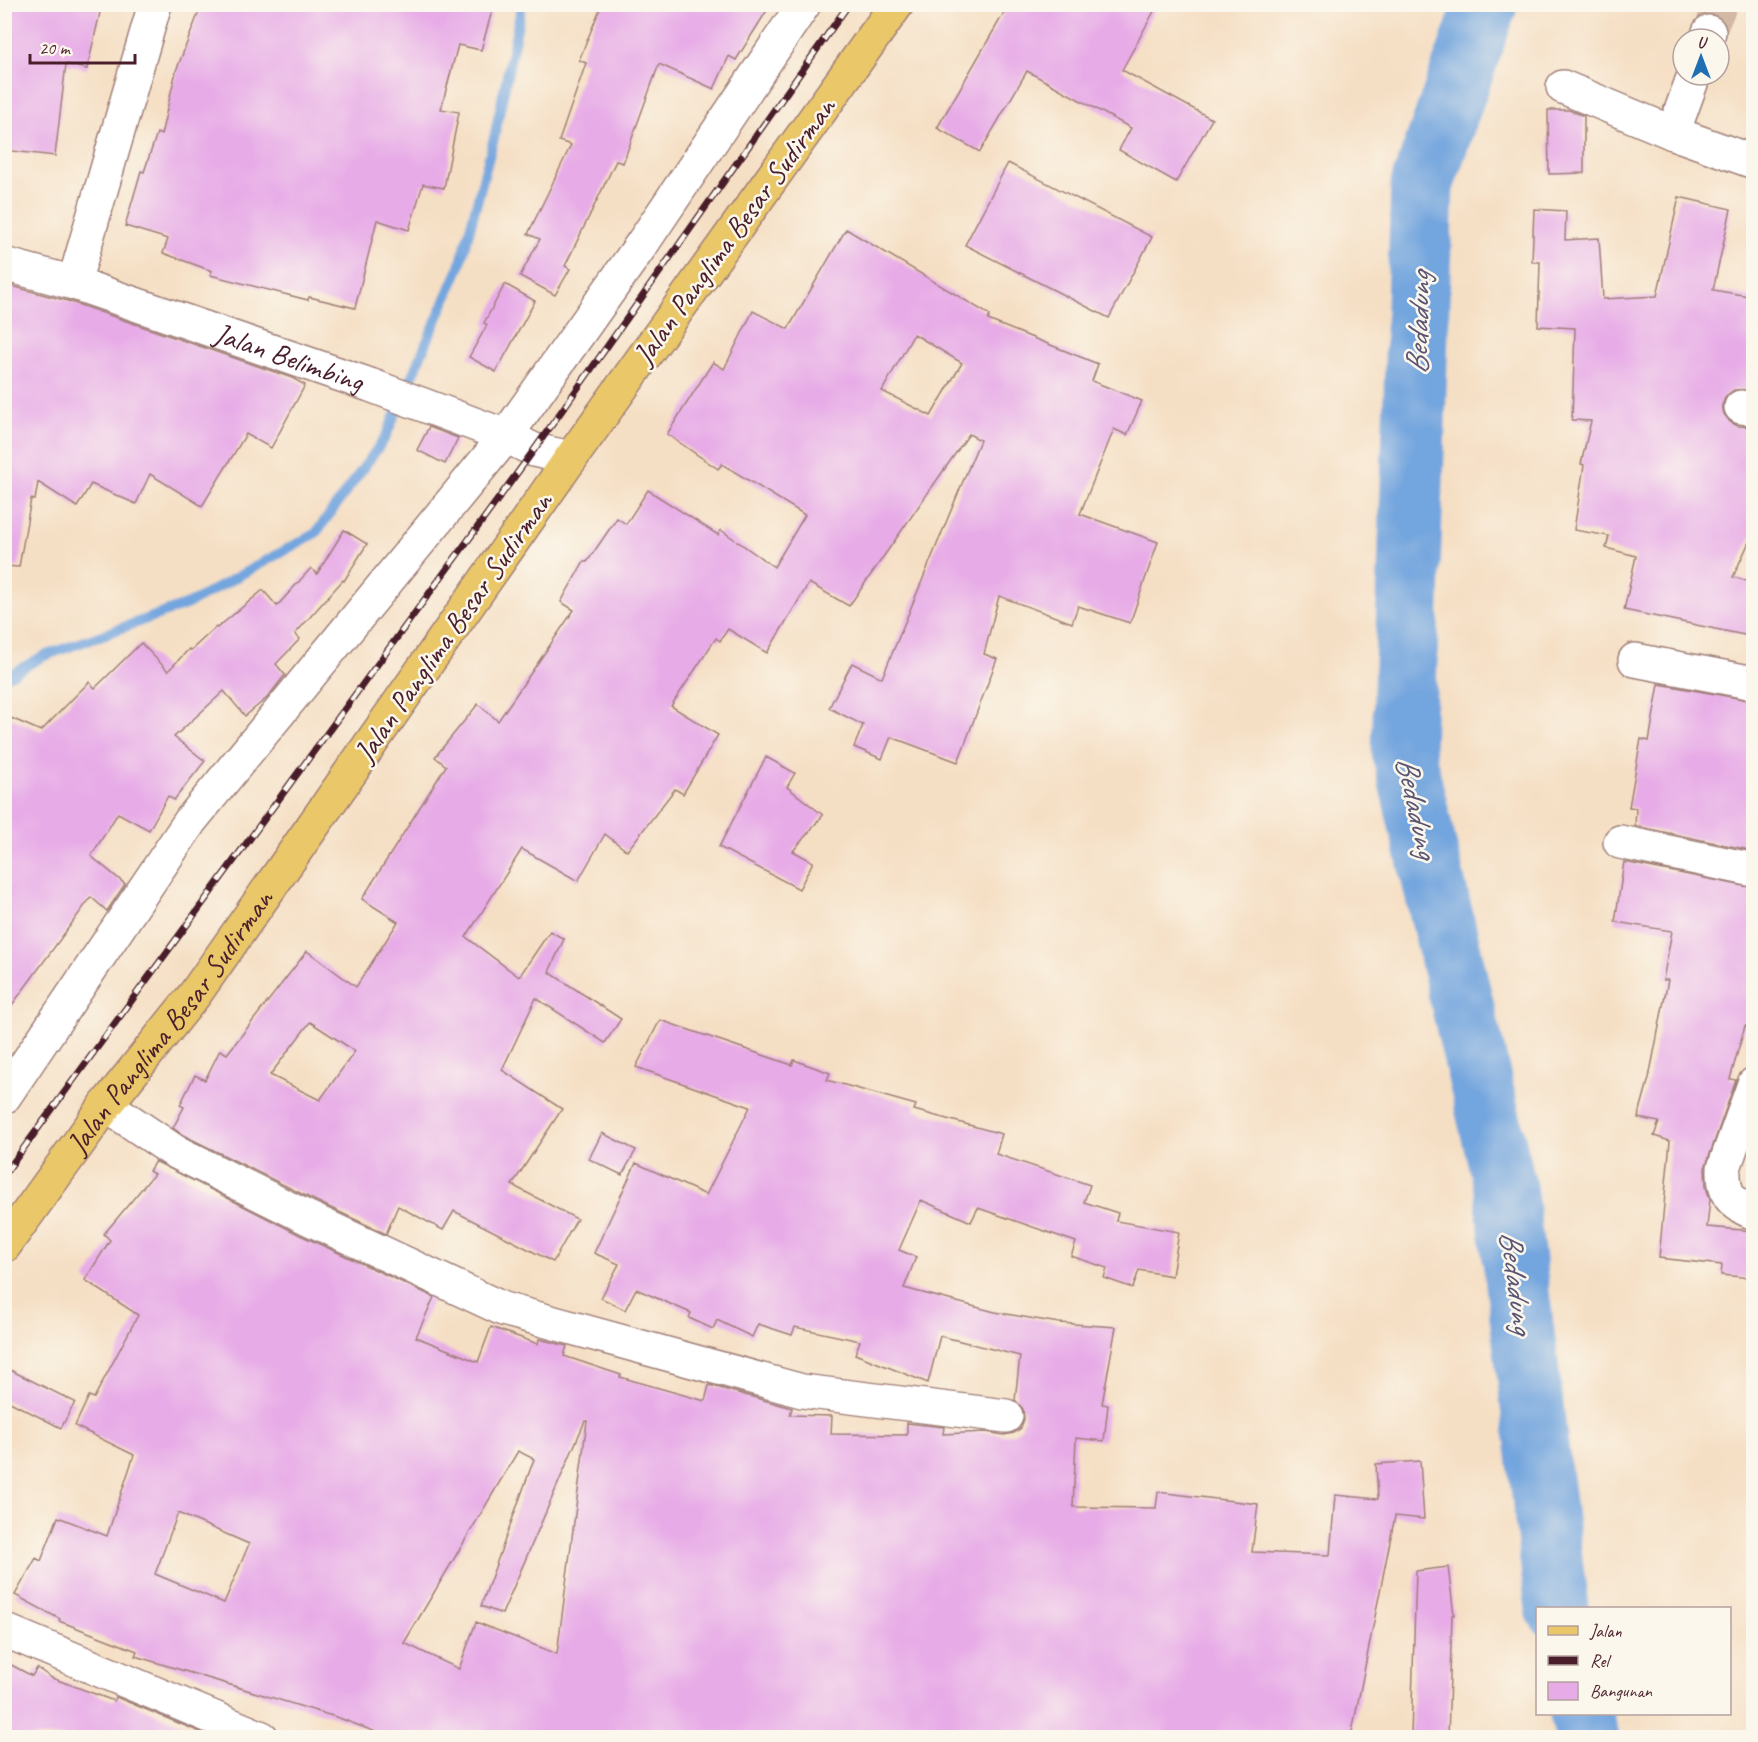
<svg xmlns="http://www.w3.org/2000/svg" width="1758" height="1742" font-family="Caveat,sans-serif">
<rect width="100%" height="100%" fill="#fbf7ec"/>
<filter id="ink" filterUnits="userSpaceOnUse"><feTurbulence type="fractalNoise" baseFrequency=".0167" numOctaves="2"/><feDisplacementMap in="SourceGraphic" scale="12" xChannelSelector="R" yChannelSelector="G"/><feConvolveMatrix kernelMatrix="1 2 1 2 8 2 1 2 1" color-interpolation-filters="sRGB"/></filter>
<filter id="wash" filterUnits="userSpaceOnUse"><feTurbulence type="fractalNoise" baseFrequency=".008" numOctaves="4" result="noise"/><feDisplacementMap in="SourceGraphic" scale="24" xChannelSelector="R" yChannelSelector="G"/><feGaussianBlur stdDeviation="1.35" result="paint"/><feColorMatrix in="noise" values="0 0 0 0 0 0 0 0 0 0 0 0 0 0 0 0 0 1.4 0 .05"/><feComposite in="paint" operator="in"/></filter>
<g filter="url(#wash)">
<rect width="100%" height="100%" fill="#f5dfc4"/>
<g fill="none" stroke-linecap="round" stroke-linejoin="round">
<path stroke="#73a5de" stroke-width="10" d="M4,678L44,656L188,604L316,533L385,438L460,266L494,138L522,4"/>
<g stroke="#73a5de" stroke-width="63">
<path d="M1486,4L1422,185L1403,751L1505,1187L1557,1608"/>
<path d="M1581,1714L1588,1738"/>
</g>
</g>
<g id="blocks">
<g fill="#e7abe7" fill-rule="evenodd">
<path d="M4,4H102L87,69L66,64L55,156L4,150Z"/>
<path d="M202,4H494L481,50L458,45L441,109L459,112L444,188L423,184L409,230L377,220L355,308L309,297L308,300L210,275L212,271L163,253L168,239L125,226L141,171L144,172L157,133L161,135L176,71Z"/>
<path d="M602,4H771L736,60L729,56L714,89L659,64L623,163L616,161L565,266L570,269L555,295L520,276L540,239L528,234L571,145L559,141L586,63L579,60Z"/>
<path d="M1009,4H1158L1122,70L1212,119L1176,182L1119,150L1131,128L1027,71L980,152L937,128Z"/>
<path d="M1548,110H1569L1584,116V173L1549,174Z"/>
<path d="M1008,163L1152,237L1109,318L965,245Z"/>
<path d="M1679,197L1731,209L1713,290L1754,297V390H1734L1726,396L1722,405L1724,414L1730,422L1738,426L1754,427V531L1733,577L1754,583V637L1624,610L1636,556L1606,548L1609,536L1574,530L1584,465L1581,464L1591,421L1572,420L1575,328L1538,326L1540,262H1532L1534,209L1566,211L1565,240L1599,238L1603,299L1657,296Z"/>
<path d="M846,229L990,315L988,320L1098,364L1092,381L1142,401L1127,435L1114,429L1080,514L1158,542L1130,623L1078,606L1072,623L999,596L984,654L997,659L958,762L891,737L882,759L854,747L863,725L829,708L852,663L882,678L980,440L969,434L849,606L809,583L767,653L728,629L720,641L716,638L671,706L718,735L683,794L675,789L627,851L605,834L578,881L522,849L466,937L519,977L550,931L564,939L549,972L621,1019L605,1043L536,998L502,1070L562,1109L512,1185L577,1219L553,1262L454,1211L443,1230L398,1206L386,1234L316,1201L183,1135L173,1128L184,1107L180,1105L195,1075L205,1080L220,1050L227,1054L307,951L356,987L398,922L362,899L446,766L435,757L478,704L498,721L574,610L561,602L584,561L587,562L617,518L626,524L648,490L718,535L721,530L774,567L805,515L722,464L718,469L667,434L713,362L724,369L753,311L788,329ZM914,334L962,363L931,416L882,391ZM310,1022L355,1051L320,1100L270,1075Z"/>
<path d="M4,284L68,301L292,378L305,385L271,448L246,434L202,506L150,474L136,504L91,484L77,507L38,482L35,500L31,499L19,567L4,566Z"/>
<path d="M505,284L535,301L496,372L469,357L487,325L484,323Z"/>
<path d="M429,427L458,438L445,464L417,450Z"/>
<path d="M344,530L367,544L344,581L343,580L295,634L300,639L276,664L285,675L267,698L245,716L224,691L174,737L205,761L174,800L168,796L149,830L118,813L91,856L125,884L107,911L91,897L4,1016V715L41,731L89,682L95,688L141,643L168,671L189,649L191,650L216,627L217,628L263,590L277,606L311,568L317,574Z"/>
<path d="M1659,684L1754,701V851L1635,826L1636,808L1629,807L1641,739L1649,741Z"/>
<path d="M766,757L795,773L787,787L823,815L793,851L813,862L799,889L719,847Z"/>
<path d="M1624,862L1754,888V1028L1745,1026L1730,1079L1736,1080L1705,1168L1706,1187L1710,1199L1707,1227L1754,1231L1752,1278L1721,1275L1722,1265L1659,1258L1670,1141L1654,1136L1659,1122L1638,1118L1649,1078L1668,980H1663L1672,931L1615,922Z"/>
<path d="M660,1020L792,1065L794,1060L830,1073L827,1080L916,1105L914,1110L1002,1134L996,1154L1090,1185L1084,1202L1118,1213L1116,1221L1179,1232L1172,1276L1139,1270L1133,1288L1104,1278L1107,1268L1071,1256L1076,1242L978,1208L971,1222L921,1200L899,1250L916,1257L904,1288L995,1312L1059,1323L1116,1327L1102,1404L1108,1405L1104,1441L1076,1438L1073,1507L1156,1508L1158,1492L1258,1504L1252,1552L1330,1555L1335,1495L1378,1499L1376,1464L1420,1461L1424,1519L1395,1516L1351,1737H389L339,1718L135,1656L137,1651L59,1621L60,1619L15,1595L36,1558L41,1561L58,1517L107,1536L134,1455L75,1426L89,1396L94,1398L138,1315L85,1280L110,1240L104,1234L154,1174L149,1171L155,1161L300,1235L434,1297L416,1337L478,1362L491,1327L538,1344L539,1339L567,1346L564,1356L621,1375L620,1377L705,1401L709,1385L792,1408L790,1415L832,1416L831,1434L907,1435V1423L944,1427L943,1434L986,1432L1004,1435L1014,1433L1021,1428L1024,1419L1023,1409L1015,1400L1020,1356L940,1336L928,1383L855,1354L860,1341L795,1327L792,1335L758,1324L752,1337L717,1320L713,1329L689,1318L691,1313L636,1289L625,1310L601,1298L619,1264L594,1253L636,1163L706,1195L750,1107L636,1067ZM585,1421H587L557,1654L476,1622L459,1669L404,1643L518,1451L534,1459L481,1606L502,1614ZM178,1513L249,1544L224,1603L155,1574Z"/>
<path d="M602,1133L636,1150L622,1175L589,1159Z"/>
<path d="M4,1367L75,1402L61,1428L4,1399Z"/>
<path d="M1448,1567L1454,1615H1452L1448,1737H1411L1416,1571Z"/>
<path d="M4,1661L32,1676L37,1668L52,1678L114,1701L116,1697L212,1737H14L4,1731Z"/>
</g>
</g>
</g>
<g filter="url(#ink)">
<use href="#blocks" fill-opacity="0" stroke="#a07f78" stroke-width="1.5"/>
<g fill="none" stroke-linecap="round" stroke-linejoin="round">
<path stroke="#d3b9a5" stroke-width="33" stroke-dasharray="33 16" stroke-linecap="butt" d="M1709,32L1721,4"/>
<g stroke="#a07f78" stroke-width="36">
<g id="street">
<path d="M1707,39L1709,32"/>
<path d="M1563,87L1673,133L1754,162"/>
<path d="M1673,133L1694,75"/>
<path id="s1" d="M4,264L74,283L370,385L506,436L534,450L571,458"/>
<path d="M74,283L155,4"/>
<path d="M1741,407L1754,409"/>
<path d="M1635,660L1754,683"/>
<path d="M1620,842L1754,870"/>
<path d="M1754,1084L1724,1168C1723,1194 1730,1203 1754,1213"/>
<path d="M4,1097L191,820L506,436L642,244L804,4"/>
<path d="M106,1105L174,1151L308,1218L503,1309L802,1391L1006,1416"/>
<path d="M4,1630L262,1738"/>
</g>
</g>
<g stroke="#a07f78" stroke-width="36">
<g id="primary">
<path id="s2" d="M4,1246L106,1105L195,994L571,458L897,4"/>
</g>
</g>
<use href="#street" stroke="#fff" stroke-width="33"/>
<use href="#primary" stroke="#eac769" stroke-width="33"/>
<g stroke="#4a1f2b" stroke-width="7">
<path id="rail" d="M4,1175L534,450L849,4"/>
</g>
<use href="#rail" stroke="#fbf7ec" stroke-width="4.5" stroke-dasharray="14" stroke-linecap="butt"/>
</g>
</g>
<g text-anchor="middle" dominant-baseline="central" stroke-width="5" stroke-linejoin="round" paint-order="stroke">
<g font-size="30" fill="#4a1f2b" stroke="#fbf7ec">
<text transform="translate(734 231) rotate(-54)">Jalan Panglima Besar Sudirman</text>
<text stroke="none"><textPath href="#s1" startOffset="300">Jalan Belimbing</textPath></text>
<text transform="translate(453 627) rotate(-55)">Jalan Panglima Besar Sudirman</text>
<text stroke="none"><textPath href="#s2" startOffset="279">Jalan Panglima Besar Sudirman</textPath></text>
</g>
<g font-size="32" font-style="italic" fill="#5a5573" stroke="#fbf7ec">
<text transform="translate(1418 323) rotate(-88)">Bedadung</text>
<text transform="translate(1417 807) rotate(78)">Bedadung</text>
<text transform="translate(1517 1282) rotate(83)">Bedadung</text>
</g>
</g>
<rect width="1758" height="1742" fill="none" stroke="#fbf7ec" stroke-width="24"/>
<rect x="1536" y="1607" width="195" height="108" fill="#fbf7ec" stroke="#b4a19f" stroke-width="1.5"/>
<rect x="1548" y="1626" width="30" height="9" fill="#eac769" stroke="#b4a19f" stroke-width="1.5"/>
<text x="1590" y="1637" font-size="18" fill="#4a1f2b">Jalan</text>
<rect x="1548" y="1656" width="30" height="9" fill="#4a1f2b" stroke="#b4a19f" stroke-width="1.5"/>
<text x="1590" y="1667" font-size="18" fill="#4a1f2b">Rel</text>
<rect x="1548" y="1682" width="30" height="18" fill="#e7abe7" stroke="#b4a19f" stroke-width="1.5"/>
<text x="1590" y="1697" font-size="18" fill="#4a1f2b">Bangunan</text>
<g transform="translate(1701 57)"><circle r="28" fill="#fbf7ec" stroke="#b4a19f" stroke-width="1.5"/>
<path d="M0-4.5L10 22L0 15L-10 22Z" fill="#1f6fb2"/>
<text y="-9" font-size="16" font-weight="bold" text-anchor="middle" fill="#4a1f2b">U</text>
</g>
<path d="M30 54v9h105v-9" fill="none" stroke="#4a1f2b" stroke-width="3"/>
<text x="39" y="54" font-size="18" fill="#4a1f2b" stroke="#fbf7ec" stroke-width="4.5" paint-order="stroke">20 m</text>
</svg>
